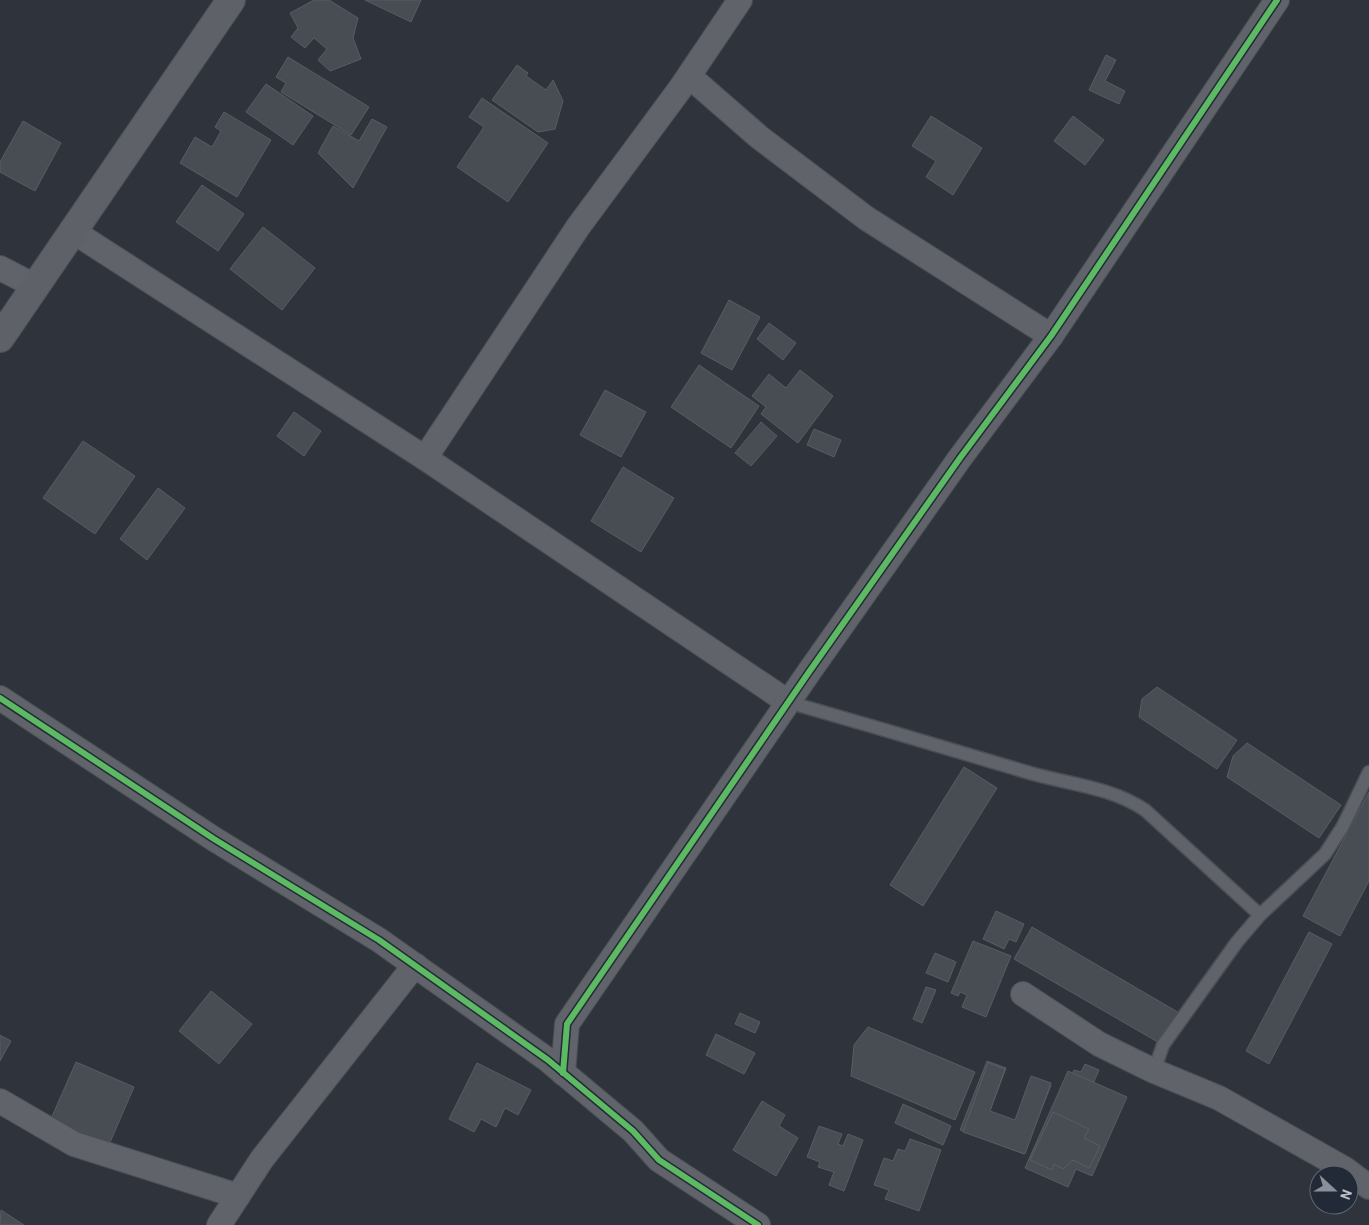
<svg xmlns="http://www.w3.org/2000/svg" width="1369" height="1225" font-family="Barlow,sans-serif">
<rect width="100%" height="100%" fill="#2f343c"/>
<g fill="#484c53" stroke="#585c63">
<path d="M314,0H329L358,18L353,38L361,59L330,71L318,60L327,49L314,38L305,48L291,37L298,28L290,13Z"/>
<path d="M365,0H421L411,22Z"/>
<path d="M1106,55L1116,60L1105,81L1125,91L1119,104L1089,90Z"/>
<path d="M288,57L369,107L351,135L281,92L286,83L276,77Z"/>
<path d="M517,65L528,73L526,76L546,90L553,80L563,101L555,129L538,132L492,100Z"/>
<path d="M266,84L313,116L293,145L246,112Z"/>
<path d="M482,98L548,143L508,202L457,167L484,127L469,117Z"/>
<path d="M224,112L271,140L237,197L180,163L195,137L212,147L221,131L215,127Z"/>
<path d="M931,116L982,148L953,195L926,177L936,161L912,146Z"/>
<path d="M1073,116L1104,140L1085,165L1054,141Z"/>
<path d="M372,119L387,127L353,188L318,153L333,126L359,141Z"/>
<path d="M23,121L61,143L35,191L0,172V162Z"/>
<path d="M202,185L244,214L218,251L176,222Z"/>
<path d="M263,227L315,268L282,310L230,269Z"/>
<path d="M729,300L760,317L732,370L701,353Z"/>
<path d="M769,323L796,343L783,360L757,339Z"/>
<path d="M699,365L759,406L731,448L671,407Z"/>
<path d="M800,370L833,396L798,443L761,414L766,407L752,396L769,374L786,388Z"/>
<path d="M605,390L646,412L621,457L580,435Z"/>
<path d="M294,412L321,431L304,456L277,436Z"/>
<path d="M761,422L777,436L751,466L735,453Z"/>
<path d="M814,429L841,440L834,457L807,445Z"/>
<path d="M83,441L135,476L95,534L43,498Z"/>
<path d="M623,467L674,498L641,552L591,521Z"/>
<path d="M158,488L185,508L147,560L120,539Z"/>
<path d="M1157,687L1237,740L1217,769L1139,717L1142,699Z"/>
<path d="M1247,743L1341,805L1319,838L1227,777L1233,756Z"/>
<path d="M964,767L997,788L923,906L890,885Z"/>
<path d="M1369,792V881L1340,936L1303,916Z"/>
<path d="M996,911L1024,924L1016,942L1009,939L1004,949L983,939Z"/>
<path d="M1032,927L1181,1014L1163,1045L1014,959Z"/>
<path d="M1309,932L1332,944L1269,1064L1246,1051Z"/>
<path d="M973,941L1011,956L986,1017L962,1007L967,995L960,992L958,996L951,993Z"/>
<path d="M935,953L956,962L948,982L926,973Z"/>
<path d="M926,987L936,990L922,1023L913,1019Z"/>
<path d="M211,991L252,1024L219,1064L179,1031Z"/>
<path d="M740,1013L760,1022L755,1033L735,1024Z"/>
<path d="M868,1027L975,1072L955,1120L851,1076L854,1045Z"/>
<path d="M716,1034L755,1053L744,1074L706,1055Z"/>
<path d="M0,1035L11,1041L0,1061Z"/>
<path d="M987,1061L1006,1068L988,1116L1015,1127L1034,1079L1051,1085L1024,1154L960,1130Z"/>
<path d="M76,1062L134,1087L108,1147L50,1121Z"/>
<path d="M477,1063L531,1090L518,1115L505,1108L496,1127L481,1119L474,1132L449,1119Z"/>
<path d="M988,1063L1005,1069L990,1111L1015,1120L1031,1076L1051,1083L1025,1154L963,1132Z"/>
<path d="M1085,1064L1099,1070L1085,1102L1064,1093L1074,1070L1081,1072Z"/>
<path d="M1068,1071L1127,1097L1092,1176L1076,1169L1068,1187L1025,1168Z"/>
<path d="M762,1101L785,1115L779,1126L798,1138L776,1176L733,1150Z"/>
<path d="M903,1104L951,1126L943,1145L895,1123Z"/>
<path d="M1053,1112L1089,1129L1084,1138L1100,1146L1089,1168L1073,1160L1063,1169L1054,1164L1052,1170L1030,1160Z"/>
<path d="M819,1126L842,1134L838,1144L843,1146L848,1134L863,1140L844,1191L829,1185L834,1172L818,1167L820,1162L807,1157Z"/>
<path d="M910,1139L941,1150L919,1211L885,1199L889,1190L874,1185L884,1158L893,1161L898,1149L905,1151Z"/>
<path d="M1,1210L24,1225H0Z"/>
</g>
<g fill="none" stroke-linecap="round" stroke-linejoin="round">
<g stroke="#4b4f55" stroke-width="15">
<g id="lane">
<path d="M788,702C869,725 949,749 1030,773C1068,784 1111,787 1145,810L1260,915"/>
<path d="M1154,1071L1163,1045L1237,942L1260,915L1325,854L1343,826L1369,772"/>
</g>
</g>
<g stroke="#4b4f55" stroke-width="26">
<g id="street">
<path d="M689,76L759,137L866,218L1051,336"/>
<path d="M74,232L425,458L788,702"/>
<path d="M0,268L35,286"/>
<path d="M425,458L578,227L680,89L740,0"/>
<path d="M0,698L214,839L379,940L548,1060L633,1131L659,1160L758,1225"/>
<path d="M1023,994L1099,1044L1154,1071L1219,1098L1345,1169L1369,1187"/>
<path d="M563,1073L567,1024L809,672L960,458L1051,336L1277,0"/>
<path d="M0,1101L74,1144L238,1196"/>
<path d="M219,1225L262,1159L415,965"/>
</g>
</g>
<g stroke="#4b4f55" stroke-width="30">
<path id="secondary" d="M0,338L231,0"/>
</g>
<use href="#lane" stroke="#60636a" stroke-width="12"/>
<use href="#street" stroke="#60636a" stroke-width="24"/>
<use href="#secondary" stroke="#5e6168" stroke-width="28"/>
<g stroke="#232a37" stroke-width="9">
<g id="cycleway">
<path d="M0,698L214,839L379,940L548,1060L633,1131L659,1160L758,1225"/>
<path d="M563,1073L567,1024L809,672L960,458L1051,336L1277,0"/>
</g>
</g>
<use href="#cycleway" stroke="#5cba63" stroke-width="6"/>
</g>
<g transform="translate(1334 1190) rotate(111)"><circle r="24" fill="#232a37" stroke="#606672"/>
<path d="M0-4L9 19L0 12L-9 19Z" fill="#8a8f99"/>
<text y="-8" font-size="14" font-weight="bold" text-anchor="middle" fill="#bbc0cb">N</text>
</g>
</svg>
